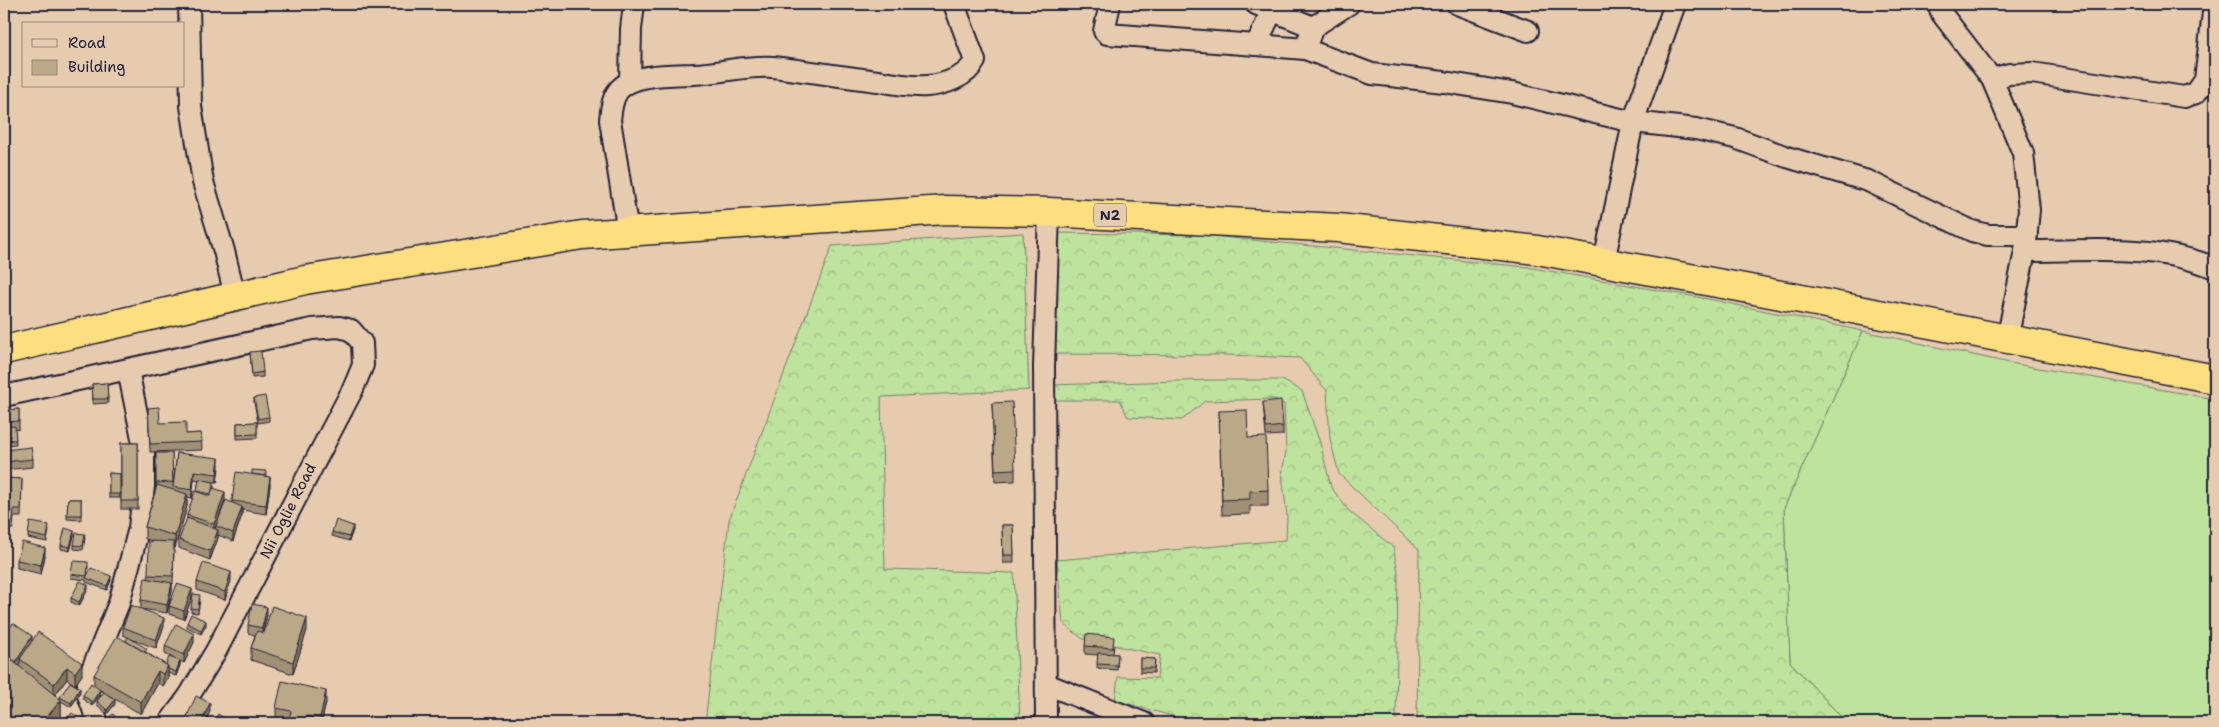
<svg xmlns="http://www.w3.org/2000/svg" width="2219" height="727" font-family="'Shantell Sans',sans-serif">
<defs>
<pattern id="forest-crowns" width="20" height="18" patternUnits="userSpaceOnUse" patternTransform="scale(1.25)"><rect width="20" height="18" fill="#bee39d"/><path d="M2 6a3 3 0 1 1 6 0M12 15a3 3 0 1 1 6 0" fill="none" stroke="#a3c288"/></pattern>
</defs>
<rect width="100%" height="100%" fill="#e7cbae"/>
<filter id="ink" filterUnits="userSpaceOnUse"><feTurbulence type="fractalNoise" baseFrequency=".02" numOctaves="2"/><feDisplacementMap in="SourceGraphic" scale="10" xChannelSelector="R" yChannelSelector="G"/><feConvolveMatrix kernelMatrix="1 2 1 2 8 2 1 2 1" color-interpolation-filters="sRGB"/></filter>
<g filter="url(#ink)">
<path fill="#bee39d" stroke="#70826c" d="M1863,331L2010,363L2215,399V723H1847L1790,662L1784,508Z"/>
<g fill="url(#forest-crowns)" stroke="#70826c">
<path d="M1023,233L1029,390L881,397L885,569L1014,573L1020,723H705L729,520L832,246Z"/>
<path d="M1053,233L1201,235L1527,267L1708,299L1863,331L1784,508L1790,662L1847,723H1417L1419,550L1339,474L1330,439L1327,391L1300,358L1227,355L1050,354Z"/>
<path d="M1212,380H1282L1302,391L1320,443L1331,487L1349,511L1393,547L1398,572L1396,723H1197L1115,700L1118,677L1157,678L1160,655L1083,639L1063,623L1057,560L1286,540L1287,516L1282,474L1286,451L1284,404L1275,399L1205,401L1182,420L1128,417L1120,400H1050L1051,385Z"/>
</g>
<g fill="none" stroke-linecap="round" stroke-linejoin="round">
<g stroke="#22223b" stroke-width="24">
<g id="minor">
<path d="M189,4L191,106L203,182L224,251L235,296"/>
<path d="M1110,4L1104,31L1107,34L1256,45L1272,11"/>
<path d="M1256,4L1313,27L1305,49L1372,74L1444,82L1512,93L1633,122L1696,129L1735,138L1787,157L1868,181L1972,231L1988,235H2027"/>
<path d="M1457,4L1528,31"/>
<path d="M1938,4L1942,14L1992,79L2023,153L2029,210L2025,251L2007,340"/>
<path d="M1313,27L1349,4"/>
<path d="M1256,45L1305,49"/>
<path d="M1992,79L2009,74L2032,73L2184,97L2196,93L2205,80L2214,4"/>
<path d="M630,82L631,29L634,4"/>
<path d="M628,232L610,120C611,110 612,99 618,91C631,73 674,75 694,74C721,73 745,65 773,67C808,71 843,77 878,81C894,84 911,87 927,86C944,85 967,77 975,61L954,4"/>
<path d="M2025,251C2088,251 2156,243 2215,268"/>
<path d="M1604,262L1633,122L1675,4"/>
<path d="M4,396L312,329L339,327L351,330L362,343L363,365L353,389L216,651L189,696L169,723"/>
<path d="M1046,684L1144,723"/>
<path d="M98,723L88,695V679L119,603L139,528L144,486V448L128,370"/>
<path d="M1046,723L1044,366L1049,212"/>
</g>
</g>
<g stroke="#22223b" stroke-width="31">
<path id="highway" d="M4,350L305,280L582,235L945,210L1049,212L1338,228L1537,250L1739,287L2215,379"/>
</g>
<use href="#minor" stroke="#e7cbae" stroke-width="20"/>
<use href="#highway" stroke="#fddf80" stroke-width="28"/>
</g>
<g fill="#a19074" stroke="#22223b">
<path d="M250,352L263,372V377L252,378Z"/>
<path d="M107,383L108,403L93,404L92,384Z"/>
<path d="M254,398L269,417V421L258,423L254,402Z"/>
<path d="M1263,402L1283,426V435L1266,436Z"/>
<path d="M992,403L1015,469V481L995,482Z"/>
<path d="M148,408L160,423L186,434L201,433L202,450L150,452Z"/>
<path d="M19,409V429L15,430L16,444L4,445V410Z"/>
<path d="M1219,411L1248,438L1268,490V506H1250V514L1222,515Z"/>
<path d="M257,422V438L237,439V423Z"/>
<rect x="121" y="443" width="17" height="66"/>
<path d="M4,450L33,459V467L4,470Z"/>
<path d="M156,453H172L173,484L177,453L219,467L217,482H212L214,486V488L225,500L218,521L232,503V501L266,476L270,485L266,514L242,510V515L233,541L218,535V538L210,560L179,548V540L187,519V515L197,492L199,480L194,479L192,498L187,497V506L175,548H174L173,584H172V591L167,613L141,609V600L148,578L153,541L145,539V527L156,487Z"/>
<path d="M109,473L120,474V498H109Z"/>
<path d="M4,478L22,479L21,517H14L13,529H4Z"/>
<path d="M68,499H81V520L67,519Z"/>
<path d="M1002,525H1013L1014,563H1003Z"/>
<path d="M49,530L47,542L28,538V534Z"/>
<path d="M353,530L349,541L332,536V532Z"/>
<path d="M74,535L70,551L61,549V545Z"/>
<path d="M85,538L83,550L74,549V545Z"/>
<path d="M45,556L41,574L17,568V560Z"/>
<path d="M88,566L87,576L111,580L107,590L86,582V580L71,578V574Z"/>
<path d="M231,580L225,600L197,590V582Z"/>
<path d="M88,589L79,606L71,602V598Z"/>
<path d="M192,597L184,619L169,614V606Z"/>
<path d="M200,599L198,613L191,612V608Z"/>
<path d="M267,615L263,633L307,630L293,674L251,660V648L255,635L248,633V625Z"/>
<path d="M187,623L206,625L201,634L187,627Z"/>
<path d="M164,626L156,648L131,639L147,653L166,665L173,658L165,654V646L194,642L184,663L180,661V665L176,676L168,673V678L163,686L158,683L141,714L108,695L115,704L107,714L97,705V701L104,692L100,690V694L92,706L83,699V695L94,686V675L126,641L128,637L123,635V627Z"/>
<path d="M4,636L32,640L82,675L75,685L67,679L55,695L60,700V697L80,692L71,707L61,701V716L55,723H4V665L6,663L4,662Z"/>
<path d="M1114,645L1113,654H1118L1117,670L1097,668L1098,655L1085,654V646Z"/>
<path d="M1140,658L1155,659L1154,673L1140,672Z"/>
<path d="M326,703L321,723H289L276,720V708Z"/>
<path d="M210,711L205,723H186V719Z"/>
</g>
<g fill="#83765e" stroke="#22223b">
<path d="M219,458V467L217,482V474Z"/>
<path d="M194,471V479L192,498V490Z"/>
<path d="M270,477V485L266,514V505Z"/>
<path d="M225,492V500L214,532V524Z"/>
<path d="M187,494V506L175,548V536Z"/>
<path d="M242,507V515L233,541V533Z"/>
<path d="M353,526V530L349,541V537Z"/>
<path d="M218,530V538L210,560V551Z"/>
<path d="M74,531V535L70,551V547Z"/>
<path d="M45,548V556L41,574V565Z"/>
<path d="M231,572V580L225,600V592Z"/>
<path d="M111,576V580L107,590V586Z"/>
<path d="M172,583V591L167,613V605Z"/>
<path d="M88,585V589L79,606V602Z"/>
<path d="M192,589V597L184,619V611Z"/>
<path d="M267,607V615L262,636V628Z"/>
<path d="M164,618V626L156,648V640Z"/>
<path d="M307,618V630L293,674V662Z"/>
<path d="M206,621V625L201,634V630Z"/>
<path d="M194,634V642L184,663V655Z"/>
<path d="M32,636V645L20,659V664L16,670V662Z"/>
<path d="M180,661V665L176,676V672Z"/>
<path d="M82,663V675L75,685V673Z"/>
<path d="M168,666V678L163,686V674Z"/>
<path d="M67,667V679L54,696V684Z"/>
<path d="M158,671V683L141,714V702Z"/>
<path d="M80,688V692L71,707V703Z"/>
<path d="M100,690V694L92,706V702Z"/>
<path d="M326,691V703L321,723H320V718Z"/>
<path d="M61,700V716L55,723H42Z"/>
<path d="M115,700V704L107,714V710Z"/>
<path d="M210,703V711L205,723H201Z"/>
</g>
<g fill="#bba887" stroke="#22223b">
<path d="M261,351L263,372L252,374L250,352Z"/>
<path d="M107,383L108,399H93L92,384Z"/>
<path d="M265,396L269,417L258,419L254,398Z"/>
<path d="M1281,400L1283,426L1266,428L1263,402Z"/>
<path d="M1012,402L1015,469L995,470L992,403Z"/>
<path d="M159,407L160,423L186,422V434L201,433L202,442L150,444L148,408Z"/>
<path d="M19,409V421L4,422V410Z"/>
<path d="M1247,410L1248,438L1266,437L1268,490L1250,491V499L1222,500L1219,411Z"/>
<path d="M257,422V434L237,435V423Z"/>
<path d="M15,426L16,440H4V427Z"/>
<rect x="121" y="443" width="17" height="58"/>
<path d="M31,447L33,459L4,462V450Z"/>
<path d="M156,453H172L173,482L156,483Z"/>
<path d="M177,453L219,458L217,474L194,471L192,490L173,487Z"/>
<path d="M252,470L266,471V476L252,474Z"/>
<path d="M236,472L270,477L266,505L232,501Z"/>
<path d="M109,473L120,474V494H109Z"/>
<path d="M4,478L22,479L21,509H14L13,521H4Z"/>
<path d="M199,479L214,482L211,494L197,491Z"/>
<path d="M157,485L187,494L175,536L145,527Z"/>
<path d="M213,488L225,492L214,524L187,515L195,491L210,496Z"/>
<path d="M68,499H81V515H67Z"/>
<path d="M226,500L242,507L233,533L216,526Z"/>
<path d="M187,518L218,530L210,551L179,540Z"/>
<path d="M336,520L353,526L349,537L332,532Z"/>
<path d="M30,522L49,525L47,538L28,534Z"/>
<path d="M1002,525H1013L1014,555H1003Z"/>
<path d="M65,528L74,531L70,547L61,545Z"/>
<path d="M76,533L85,534L83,546L74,545Z"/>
<path d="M149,541L174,542L173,576L148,575Z"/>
<path d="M22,542L45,548L41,565L17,560Z"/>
<path d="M73,561L88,562L87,576L71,574Z"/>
<path d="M203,563L231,572L225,592L197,582Z"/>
<path d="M91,568L111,576L107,586L86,578Z"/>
<path d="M145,578L172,583L167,605L141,600Z"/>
<path d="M80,581L88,585L79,602L71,598Z"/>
<path d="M177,584L192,589L184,611L169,606Z"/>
<path d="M193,594L200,595L198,609L191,608Z"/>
<path d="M252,604L267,607L262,628L248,625Z"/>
<path d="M131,605L164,618L156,640L123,627Z"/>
<path d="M272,606L307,618L293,662L251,648L257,631L264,633Z"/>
<path d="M191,614L206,621L201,630L187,623Z"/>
<path d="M13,623L32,636L16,662L4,653V636Z"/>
<path d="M176,624L194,634L184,655L165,646Z"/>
<path d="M38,632L82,663L75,673L67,667L54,684L20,659Z"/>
<path d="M1086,634L1114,637L1113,648L1085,646Z"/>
<path d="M117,636L168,666L163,674L158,671L141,702L94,675Z"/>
<path d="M128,637L147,649L145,652L126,641Z"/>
<path d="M1098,653L1118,654L1117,665L1097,664Z"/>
<path d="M169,657L180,661L176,672L168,669V666L166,665Z"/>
<path d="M9,658L61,700L42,723H5L4,722V665Z"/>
<path d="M1140,658L1155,659L1154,668H1140Z"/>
<path d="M282,681L326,691L320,718L307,716L305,723L289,719L291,711L276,708Z"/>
<path d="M70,682L80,688L71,703L60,697Z"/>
<path d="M91,683L100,690L92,702L83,695Z"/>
<path d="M104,692L115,700L107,710L97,701Z"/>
<path d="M196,696L210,703L201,723H196L186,719Z"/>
<path d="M72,713L84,723H63Z"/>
<path d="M113,714L121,723H104L103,722Z"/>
<path d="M218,714L232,723H213Z"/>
</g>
</g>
<g text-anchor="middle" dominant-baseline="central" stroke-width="4" stroke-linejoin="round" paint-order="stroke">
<rect fill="#e7cbae" stroke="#5d555e" stroke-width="1" x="1094" y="203.5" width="32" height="23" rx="4"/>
<g font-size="14" font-weight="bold" fill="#22223b">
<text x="1110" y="215">N2</text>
</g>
<g font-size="15" fill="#22223b" stroke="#e7cbae">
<text transform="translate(288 511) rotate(-63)">Nii Oglie Road</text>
</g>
</g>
<rect width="2219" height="727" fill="none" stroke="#e7cbae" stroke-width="20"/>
<rect x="10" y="10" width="2199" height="707" fill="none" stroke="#22223b" stroke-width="2" filter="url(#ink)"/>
<rect x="22" y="22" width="162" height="65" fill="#e7cbae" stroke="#988780"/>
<rect x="32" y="39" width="25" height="8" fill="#e7cbae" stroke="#988780"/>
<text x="68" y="48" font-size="15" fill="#22223b">Road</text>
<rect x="32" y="60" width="25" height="15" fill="#bba887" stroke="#988780"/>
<text x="68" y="72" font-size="15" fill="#22223b">Building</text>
</svg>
